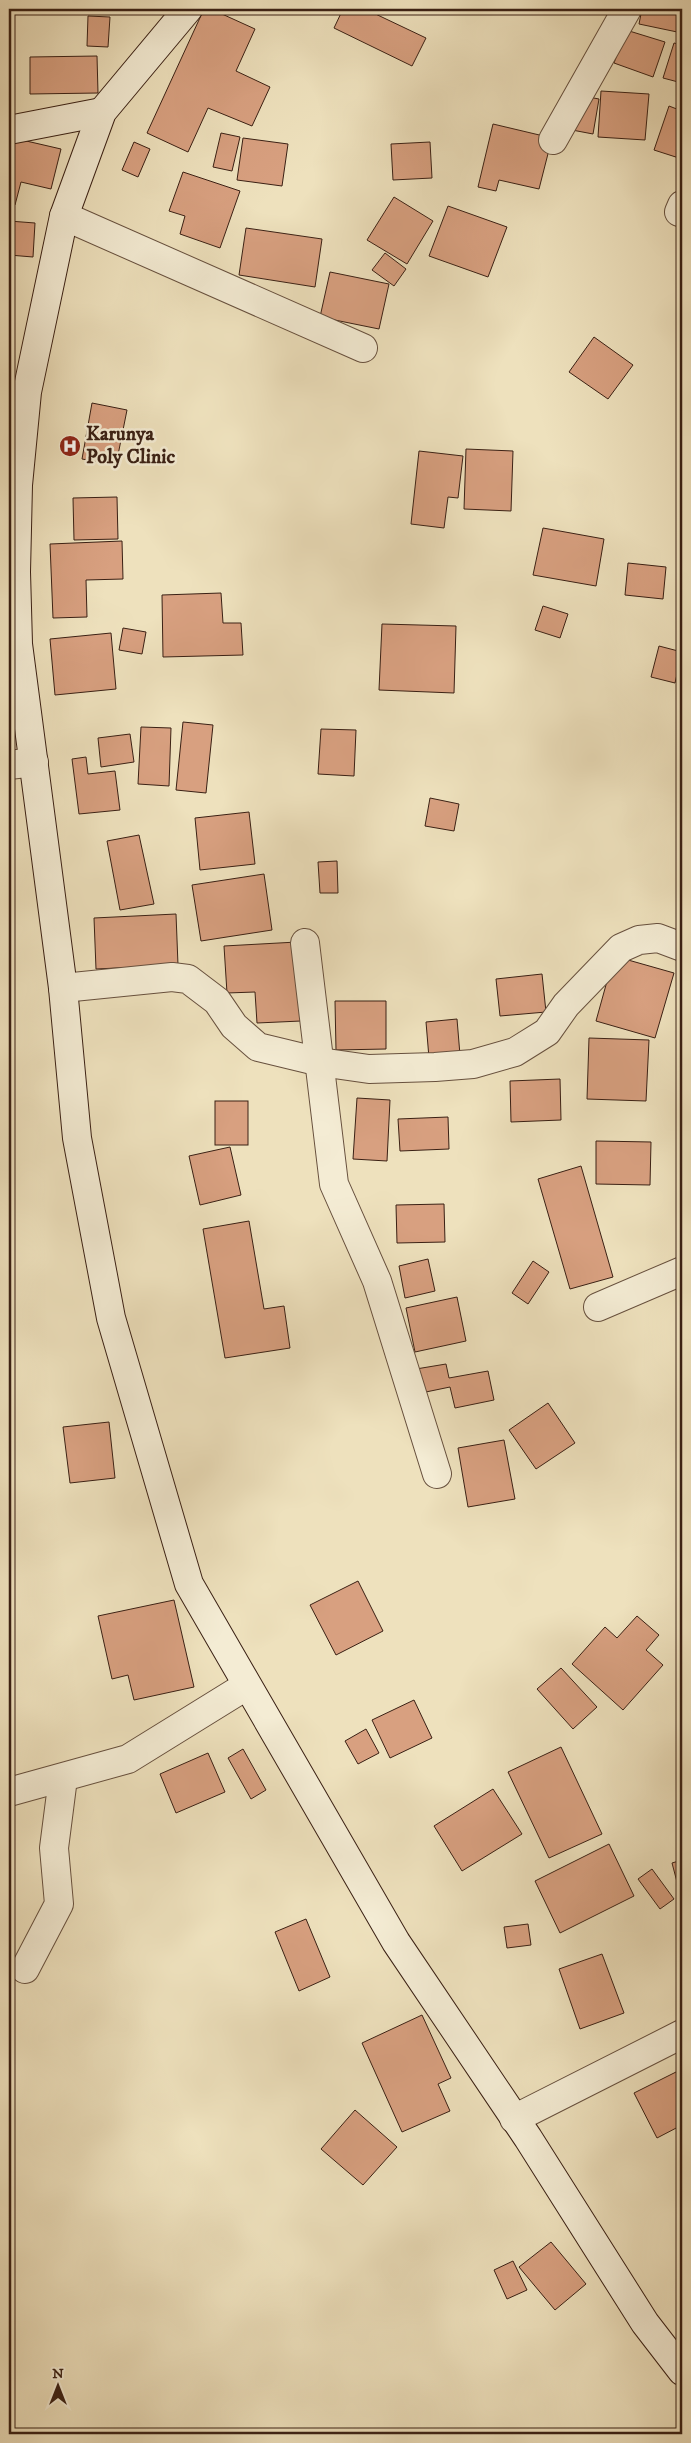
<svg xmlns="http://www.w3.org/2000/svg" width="691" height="2443" font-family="'IM FELL DW Pica',serif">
<rect width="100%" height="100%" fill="#eee1bd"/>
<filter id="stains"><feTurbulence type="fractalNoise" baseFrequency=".004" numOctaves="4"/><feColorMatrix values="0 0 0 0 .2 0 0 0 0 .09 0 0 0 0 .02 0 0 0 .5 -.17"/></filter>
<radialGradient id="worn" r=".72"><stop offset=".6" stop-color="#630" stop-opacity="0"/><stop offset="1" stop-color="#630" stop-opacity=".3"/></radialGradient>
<g fill="#d8a080" stroke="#3a2014">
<path d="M204,9H211L255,29L236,71L270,87L252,126L208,108L188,152L147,133Z"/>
<path d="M343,9H365L426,38L412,66L334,28Z"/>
<path d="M642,9H682V33L639,24Z"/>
<path d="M88,16L110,17L108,47L87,46Z"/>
<path d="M626,30L665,42L653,77L614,63Z"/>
<path d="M674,43L682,45V83L663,78Z"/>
<path d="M97,56L98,93L30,94V57Z"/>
<path d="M601,91L649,94L645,140L598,137Z"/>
<path d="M578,95L599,99L593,134L572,130Z"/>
<path d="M669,106L682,111V159L654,150Z"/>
<path d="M493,124L552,138L539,189L499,180L496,191L478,187Z"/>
<path d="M221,133L240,137L232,171L213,167Z"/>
<path d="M9,137L61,149L51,189L21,182L15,205L9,203Z"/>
<path d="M243,138L288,144L282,186L237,180Z"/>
<path d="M134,142L150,149L138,177L122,170Z"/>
<path d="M430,142L432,178L393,180L391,144Z"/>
<path d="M183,172L240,191L220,248L180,234L185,216L169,211Z"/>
<path d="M394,197L433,221L407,264L367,240Z"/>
<path d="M448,206L507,227L488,277L429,256Z"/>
<path d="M9,221L35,223L33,257L9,255Z"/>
<path d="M246,228L322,239L315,287L239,275Z"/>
<path d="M385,253L406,269L394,286L372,270Z"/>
<path d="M330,272L389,284L379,329L320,317Z"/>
<path d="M594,337L633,365L608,399L569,372Z"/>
<path d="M92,403L127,410L116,465L82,459Z"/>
<path d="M466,449L513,451L511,511L464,509Z"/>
<path d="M419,451L463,456L458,498L448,497L444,528L411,524Z"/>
<path d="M117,497L118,539L74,540L73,498Z"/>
<path d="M543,528L604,539L596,586L533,575Z"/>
<path d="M122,541L123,579L86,580L87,617L53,618L50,544Z"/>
<path d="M628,563L666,567L663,599L625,595Z"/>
<path d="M221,593L223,623H241L243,655L163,657L162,595Z"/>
<path d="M543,606L568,614L560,638L535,630Z"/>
<path d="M382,624L456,626L454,693L379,690Z"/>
<path d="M123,628L146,632L142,654L119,650Z"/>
<path d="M111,633L116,689L55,695L50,639Z"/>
<path d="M659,646L682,652L675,683L651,677Z"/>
<path d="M183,722L213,725L206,793L176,790Z"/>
<path d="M141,727L171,728L169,786L138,784Z"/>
<path d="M321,729L356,730L354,776L318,774Z"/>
<path d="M130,734L134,762L101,767L98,738Z"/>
<path d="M86,757L88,774L115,771L120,810L79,814L72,759Z"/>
<rect x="9" y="792" width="5" height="19"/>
<path d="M430,798L459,804L454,831L425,826Z"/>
<path d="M249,812L255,864L200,870L195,818Z"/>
<path d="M139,835L154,904L120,910L107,841Z"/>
<path d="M337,861L338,893H320L318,862Z"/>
<path d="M264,874L272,930L201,941L192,885Z"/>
<path d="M176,914L178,965L96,969L94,918Z"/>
<path d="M297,942L301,1021L257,1023L255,992L227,993L224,946Z"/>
<path d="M614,956L674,973L655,1038L596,1021Z"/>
<path d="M542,974L546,1012L500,1016L496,979Z"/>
<path d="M335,1001H386V1049L336,1050Z"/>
<path d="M457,1019L460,1055L429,1058L426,1022Z"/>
<path d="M589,1038L649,1040L646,1101L587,1099Z"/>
<path d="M560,1079L561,1120L511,1122L510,1081Z"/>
<path d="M357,1098L390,1100L387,1161L353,1159Z"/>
<rect x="215" y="1101" width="33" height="44"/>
<path d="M448,1117L449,1149L400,1151L398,1119Z"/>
<path d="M596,1141L651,1142L650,1185L596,1184Z"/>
<path d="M230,1147L241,1195L200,1205L189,1156Z"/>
<path d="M581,1166L613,1277L570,1289L538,1179Z"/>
<path d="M444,1204L445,1242L397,1243L396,1205Z"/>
<path d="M249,1221L264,1309L284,1306L290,1348L225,1358L203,1229Z"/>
<path d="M428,1259L435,1291L405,1298L399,1266Z"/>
<path d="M533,1261L549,1272L528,1304L512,1293Z"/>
<path d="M457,1297L466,1341L415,1352L406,1308Z"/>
<path d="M446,1364L449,1378L488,1371L494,1400L455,1408L450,1387L421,1393L416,1369Z"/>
<path d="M548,1403L575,1443L536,1469L509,1430Z"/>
<path d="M109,1422L115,1478L70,1483L63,1427Z"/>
<path d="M504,1440L515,1499L468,1507L458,1448Z"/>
<path d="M358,1581L383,1631L336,1655L310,1605Z"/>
<path d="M174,1600L194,1687L134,1700L128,1675L112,1679L98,1616Z"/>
<path d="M637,1616L659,1635L646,1650L663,1665L623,1710L572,1664L605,1627L617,1638Z"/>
<path d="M561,1668L597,1707L573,1729L537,1689Z"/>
<path d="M414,1700L432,1738L390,1758L372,1720Z"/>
<path d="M366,1729L379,1753L358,1764L345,1741Z"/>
<path d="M561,1747L602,1834L549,1858L508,1772Z"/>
<path d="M243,1749L266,1790L251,1799L228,1758Z"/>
<path d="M208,1753L225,1792L176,1813L160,1774Z"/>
<path d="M493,1789L522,1834L462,1871L434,1826Z"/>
<path d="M609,1844L634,1896L560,1933L535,1881Z"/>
<path d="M682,1860V1901L672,1863Z"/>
<path d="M652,1869L674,1899L660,1909L638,1879Z"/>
<path d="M306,1919L330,1977L299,1991L275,1932Z"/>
<path d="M528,1924L531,1945L507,1948L504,1927Z"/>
<path d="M602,1954L624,2013L580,2029L559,1969Z"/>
<path d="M422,2015L451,2078L438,2084L450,2111L402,2132L362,2043Z"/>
<path d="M682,2069V2125L657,2138L634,2093Z"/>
<path d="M355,2110L397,2147L363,2185L321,2149Z"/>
<path d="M551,2242L586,2284L555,2310L519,2267Z"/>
<path d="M513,2261L527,2290L507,2299L494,2270Z"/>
</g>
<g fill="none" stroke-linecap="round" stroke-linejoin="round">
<g stroke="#67503e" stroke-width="30">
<g id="street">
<path d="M553,140L627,9"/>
<path d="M679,212L682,205"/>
<path d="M64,216L363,348"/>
<path d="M9,765L34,762"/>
<path d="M305,943L334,1184L377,1281L437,1474"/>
<path d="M63,988L172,977L188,979L217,1001L234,1026L258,1047L320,1062L369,1069L435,1067L473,1064L515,1052L547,1032L566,1005L621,948L639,940L658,938L682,947"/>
<path d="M598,1307L682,1271"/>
<path d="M9,1792L128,1759L246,1686"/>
<path d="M25,1969L59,1904L54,1848L63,1778"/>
<path d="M514,2119L682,2034"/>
</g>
</g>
<g stroke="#3a2014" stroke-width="30">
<g id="secondary">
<path d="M188,9L102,112L64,216L27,392L18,485L16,572L18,644L63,988L77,1138L111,1318L189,1584L396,1942L528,2138L645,2323L682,2371"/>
<path d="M9,130L102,112"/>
</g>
</g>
<use href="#street" stroke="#f4ecd4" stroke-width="28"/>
<use href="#secondary" stroke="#f4ecd4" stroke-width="28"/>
</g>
<defs>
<g id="hospital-disc" transform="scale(1.125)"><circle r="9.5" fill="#8f2418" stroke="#f4ecd4"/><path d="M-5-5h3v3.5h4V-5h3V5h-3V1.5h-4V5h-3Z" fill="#fff"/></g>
</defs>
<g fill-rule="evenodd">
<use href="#hospital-disc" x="70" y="446"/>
</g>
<g text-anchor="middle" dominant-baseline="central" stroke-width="5" stroke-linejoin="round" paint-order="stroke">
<g font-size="20" font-weight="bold" fill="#3a2014" stroke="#f4ecd4" text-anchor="start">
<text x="86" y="434">Karunya<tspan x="86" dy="23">Poly Clinic</tspan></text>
</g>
</g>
<rect width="691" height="2443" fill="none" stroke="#eee1bd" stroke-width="30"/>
<rect x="10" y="10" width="671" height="2423" fill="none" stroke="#3a2014" stroke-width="2.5"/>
<rect x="15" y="15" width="661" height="2413" fill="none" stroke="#3a2014"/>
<g transform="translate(58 2386)" stroke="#f4ecd4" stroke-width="4" paint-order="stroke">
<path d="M0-4L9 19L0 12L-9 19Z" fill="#3a2014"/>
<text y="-8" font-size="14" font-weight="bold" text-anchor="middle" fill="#3a2014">N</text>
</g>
<rect width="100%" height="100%" filter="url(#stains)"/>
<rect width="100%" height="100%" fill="url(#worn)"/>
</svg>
